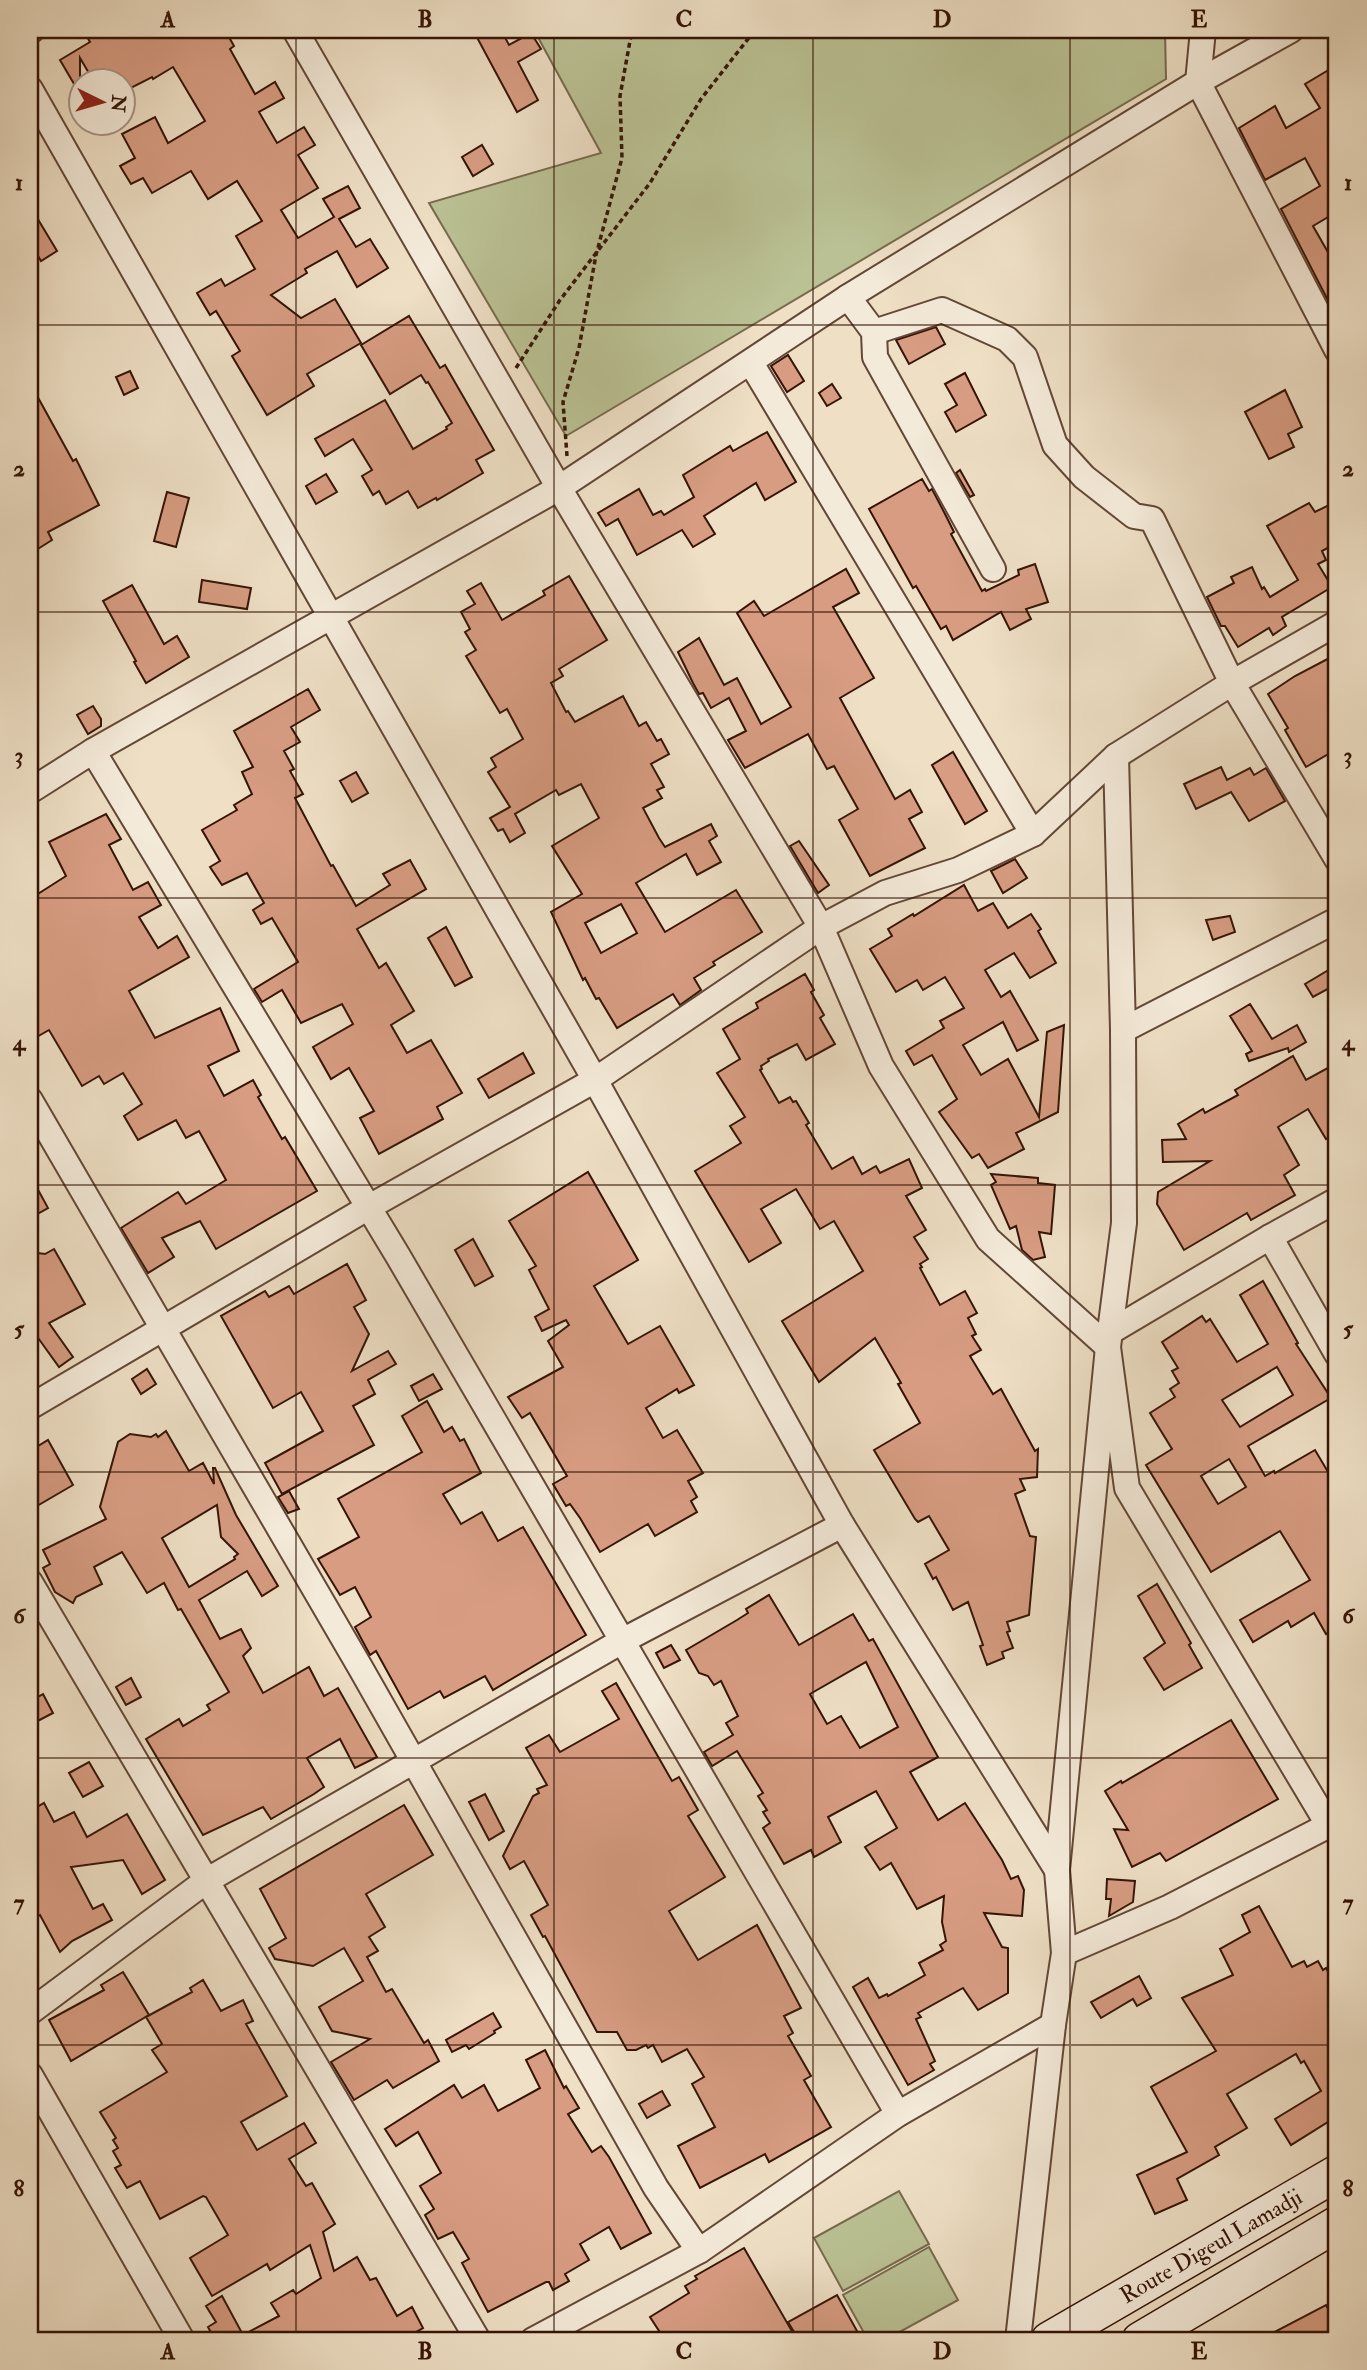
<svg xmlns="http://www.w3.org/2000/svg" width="1367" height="2370" font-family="'IM FELL Double Pica',serif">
<rect width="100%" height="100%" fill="#eedfc5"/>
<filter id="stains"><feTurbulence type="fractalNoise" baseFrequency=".00286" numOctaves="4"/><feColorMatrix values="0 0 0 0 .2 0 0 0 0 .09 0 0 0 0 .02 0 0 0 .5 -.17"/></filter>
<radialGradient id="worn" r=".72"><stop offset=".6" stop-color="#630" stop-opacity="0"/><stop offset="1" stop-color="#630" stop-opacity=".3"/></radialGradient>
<g fill="#bac194" stroke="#786a4d" stroke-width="2">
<path d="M534,30H1165L1166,79L566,436L429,203L601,153Z"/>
<path d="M899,2191L929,2244L843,2291L814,2238Z"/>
<path d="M929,2247L958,2300L885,2340H868L843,2295Z"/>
</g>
<g fill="#d79c82" stroke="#351406" stroke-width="2" fill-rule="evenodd">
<path d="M83,30H225L234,46L230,49L255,94L275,82L284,98L259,112L277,143L304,127L315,145L298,155L318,188L281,210L298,238L334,217L323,199L348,186L360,208L339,219L356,247L370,239L388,268L357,287L337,251L305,269L307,273L271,295L301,318L335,299L361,343L307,374L314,386L267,415L232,356L240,351L216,311L210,315L197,293L221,279L225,286L255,269L236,236L262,221L237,181L208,199L191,171L152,193L143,178L131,184L120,166L135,158L122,134L155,117L168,143L205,121L173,67L153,79L152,77L127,90L122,80H93L80,58V94L60,60L90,42Z"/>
<path d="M473,30H501L509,45L531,33L541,49L518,62L538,100L517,112Z"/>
<path d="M1337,65V217L1335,213L1313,226L1337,268V318L1281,209L1320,186L1305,158L1265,180L1239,128L1275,106L1286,128L1320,108L1305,84Z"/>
<path d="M482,145L493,164L473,176L462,157Z"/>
<path d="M30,206L57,251L41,261L30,242Z"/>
<path d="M409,316L440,368L445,365L494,450L476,460L483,473L437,500L436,498L418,508L408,491L386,504L379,491L373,495L362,476L372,470L353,439L325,456L315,439L385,400L413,449L447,429L446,427L452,423L428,382L426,383L421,375L390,394L361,345Z"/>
<path d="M936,327L945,344L909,364L896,340Z"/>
<path d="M788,355L804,381L787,392L771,366Z"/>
<path d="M130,371L138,388L124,395L116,377Z"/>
<path d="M965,373L986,415L956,432L945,412L957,405L945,384Z"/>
<path d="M30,383L73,461L76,459L99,505L48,532L52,540L30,554Z"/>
<path d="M832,384L841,398L827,406L819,393Z"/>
<path d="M1285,390L1302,427L1288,434L1294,447L1269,459L1245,412Z"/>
<path d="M767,432L796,482L765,500L756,483L704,516L715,534L693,547L682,530L637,555L618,519L606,526L598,513L639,489L653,515L661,511L664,515L694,497L683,475L730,446L733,451Z"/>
<path d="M960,470L974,495L970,497L956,473Z"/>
<path d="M326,474L337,492L316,504L306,486Z"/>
<path d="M922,479L929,491L932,489L944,512L954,532L951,534L982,591L985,589L986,591L1019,575L1018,570L1035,564L1048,602L1026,609L1031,619L1010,630L1001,612L953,640L946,626L941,629L916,586L913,588L869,509Z"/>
<path d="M167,492L189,498L176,547L154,541Z"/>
<path d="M1337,501V543L1322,551L1326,560L1318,564L1332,587L1282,617L1286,626L1273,635L1269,628L1238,647L1225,626H1221L1207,597L1234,583L1231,577L1252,567L1262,589L1264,587L1270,597L1298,580L1267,526L1309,503L1315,512Z"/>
<path d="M846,569L859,593L833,607L874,678L840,698L895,799L910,790L922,812L909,819L925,848L870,876L839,820L858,809L834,766L827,769L808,734L745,768L728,740L746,731L729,698L711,708L703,693L699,694L693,683L678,652L699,638L724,685L737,678L761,724L791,707L737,613L754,601L764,616Z"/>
<path d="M569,576L607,640L559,669L563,676L551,683L566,712L568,711L575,722L623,696L639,726L646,722L657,741L661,739L669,754L651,764L664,787L657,790L662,798L643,808L659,838L665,847L711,824L717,836L709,841L721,862L697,875L686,854L636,883L665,932L736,890L762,932L713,962L715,965L694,978L701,990L680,1005L673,994L617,1028L599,998L596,999L585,978L583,980L551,912L582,894L552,846L599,818L581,784L559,795L556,790L515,814L525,833L510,842L503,829L498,831L490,818L510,807L488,772L496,767L491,758L523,739L507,709L500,713L466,656L476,650L465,632L470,629L461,612L475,604L467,591L481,583L502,620L545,595L543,591ZM621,904L637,933L601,953L585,923Z"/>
<path d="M202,580L251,588L247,609L199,602Z"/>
<path d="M132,585L164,644L177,636L189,657L146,683L134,662L136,661L103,601Z"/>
<path d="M1337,654V749L1306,767L1285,730L1288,728L1268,694L1295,676Z"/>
<path d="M308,689L320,710L291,727L300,742L284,751L294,769L290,771L303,794L295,798L331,866L333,865L356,906L390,885L383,874L410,860L420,878L426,889L357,929L379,968L386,963L414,1011L391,1025L407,1053L431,1040L462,1093L437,1107L443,1119L379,1154L360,1118L374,1111L349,1068L331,1079L313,1047L353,1024L342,1004L301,1023L282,990L262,1002L254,989L298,962L272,918L261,924L253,910L264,903L247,873L222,885L210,867L220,861L202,830L237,810L234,805L252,794L242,772L253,767L234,731Z"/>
<path d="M93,706L101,719V726L88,734L77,715Z"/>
<path d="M953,752L987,811L965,824L932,765Z"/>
<path d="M1221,767L1227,780L1250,768L1254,775L1266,768L1285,801L1249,821L1231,792L1196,809L1184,784Z"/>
<path d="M356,772L368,793L352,802L340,781Z"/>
<path d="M106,814L121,839L109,845L133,890L148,882L161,905L139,917L158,948L177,936L189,957L129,991L155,1038L220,1008L239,1051L208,1066L224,1096L253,1080L261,1095L258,1097L282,1139L285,1137L317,1191L216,1249L200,1221L162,1238L174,1257L148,1273L121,1228L178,1192L186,1204L226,1180L199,1131L186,1138L176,1120L138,1140L124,1116L142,1104L123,1073L104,1084L99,1076L82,1086L49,1030L35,1038L30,1029V899L66,876L49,842Z"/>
<path d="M799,841L829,885L818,893L790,846Z"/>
<path d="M1015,859L1027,878L1003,893L991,871Z"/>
<path d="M964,885L978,911L993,903L1008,928L1031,914L1041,929L1038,931L1056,963L1030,978L1014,953L985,970L1001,997L1010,991L1038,1040L1017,1051L1003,1022L963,1045L981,1075L1008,1059L1039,1117L1047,1032L1064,1025L1058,1112L1016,1133L1024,1149L988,1168L979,1154L972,1158L939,1112L957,1099L932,1055L914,1065L906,1051L944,1028L940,1021L964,1008L945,977L923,990L917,980L896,992L870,949L892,936L888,929L913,914L914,916Z"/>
<path d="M1230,916L1235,932L1213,940L1206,920Z"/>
<path d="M446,927L472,977L455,986L428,938Z"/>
<path d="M1337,965V984L1313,997L1305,984Z"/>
<path d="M805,974L814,990L811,992L824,1015L820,1018L835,1044L806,1060L797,1044L768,1059L769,1061L761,1066L762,1069L760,1070L779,1103L790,1097L793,1102L796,1101L809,1123L806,1125L832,1169L853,1157L862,1174L876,1166L880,1173L909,1159L922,1188L906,1196L926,1230L914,1237L928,1259L920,1264L922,1267L920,1268L940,1305L965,1291L977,1313L968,1318L976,1334L972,1336L981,1350L970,1356L993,1394L1001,1389L1035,1451L1038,1449L1037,1477L1020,1479L1025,1490L1015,1494L1030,1536L1036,1537L1029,1615L1007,1622L1010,1631L1007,1632L1013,1648L1002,1652L1004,1658L987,1665L980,1646L983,1645L968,1602L953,1610L936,1577L933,1579L925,1564L949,1550L929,1516L918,1522L915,1519L874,1450L920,1423L898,1384L901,1383L875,1338L819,1382L782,1321L863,1271L834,1221L820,1229L796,1189L761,1209L781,1243L749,1262L695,1171L741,1143L730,1126L745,1117L717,1073L740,1059L723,1029L758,1008L756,1003Z"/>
<path d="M1250,1004L1272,1039L1297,1025L1306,1042L1289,1052L1288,1048L1249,1061L1246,1054L1252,1051L1230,1016Z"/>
<path d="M523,1053L534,1073L489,1098L478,1079Z"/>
<path d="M1293,1056L1306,1080L1337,1063V1100L1330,1105L1337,1118V1132L1326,1139L1308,1109L1278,1127L1299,1165L1284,1175L1295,1195L1251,1220L1247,1213L1184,1250L1157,1204L1158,1192L1210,1161L1163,1162L1162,1140L1186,1139L1178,1124L1203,1109L1205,1113L1238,1095L1235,1090Z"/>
<path d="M588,1172L638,1260L594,1286L628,1344L660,1326L694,1385L679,1393L677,1389L646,1408L663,1438L677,1430L703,1473L688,1481L697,1497L691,1501L697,1512L655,1536L648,1524L600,1552L580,1518L570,1504L566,1506L553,1484L567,1476L530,1413L522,1418L508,1397L563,1367L548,1341L569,1325L566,1320L542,1331L535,1317L549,1309L529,1270L536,1266L509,1221Z"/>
<path d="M991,1174L1038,1178V1183L1055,1185L1051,1234L1039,1232L1045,1257L1033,1260L1022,1250L1016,1226L1010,1229L991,1185L996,1182Z"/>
<path d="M30,1175L48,1208L30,1218Z"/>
<path d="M473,1239L493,1276L475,1286L455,1250Z"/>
<path d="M54,1249L85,1304L49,1323L73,1357L59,1367L36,1335L30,1339V1252L45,1254Z"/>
<path d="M347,1264L366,1300L354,1307L369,1334L352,1371L388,1351L396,1364L368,1380L375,1394L353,1406L374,1445L282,1494L265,1463L323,1431L301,1392L273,1408L221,1316L265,1291L269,1297L289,1286L294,1294Z"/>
<path d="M1263,1281L1298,1343L1296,1344L1331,1398L1248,1446L1265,1476L1274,1471L1275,1473L1315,1450L1337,1487V1627L1326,1634L1314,1613L1291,1627L1288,1621L1253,1642L1240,1620L1310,1580L1280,1531L1211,1572L1146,1465L1172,1449L1150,1413L1175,1397L1170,1389L1179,1383L1172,1371L1178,1368L1162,1342L1202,1316L1206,1322L1210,1319L1237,1362L1268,1344L1240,1295ZM1277,1367L1293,1395L1240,1427L1222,1400ZM1229,1459L1246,1487L1218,1504L1201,1476Z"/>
<path d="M147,1369L156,1384L141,1394L132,1379Z"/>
<path d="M433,1374L442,1389L419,1401L411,1386Z"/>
<path d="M427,1401L444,1432L452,1427L460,1441L464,1439L481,1473L443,1494L461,1524L482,1512L498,1541L523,1527L586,1635L493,1690L485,1676L444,1698L440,1691L408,1709L376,1651L370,1655L355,1627L371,1617L355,1587L340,1595L318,1559L359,1537L338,1499L422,1452L402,1416Z"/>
<path d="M166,1431L189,1471L203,1463L214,1484L213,1468H215L236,1515L278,1586L262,1596L247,1571L199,1600L220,1639L241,1629L251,1648L243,1656L263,1693L309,1667L324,1696L338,1688L377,1757L355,1768L340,1739L307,1758L324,1787L314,1794L271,1819L263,1807L203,1835L146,1739L179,1719L183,1726L210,1710L207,1705L229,1692L181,1609L178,1610L164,1583L147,1593L122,1552L94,1567L102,1584L76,1597L73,1603L55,1592L43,1568L50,1564L43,1550L106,1519L100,1507L118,1442L130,1434L151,1437L156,1434L158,1437ZM217,1505L221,1537L238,1554L234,1557L235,1559L189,1587L162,1538Z"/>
<path d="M48,1440L73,1485L30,1510V1451Z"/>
<path d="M289,1491L299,1509L288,1513L278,1497Z"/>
<path d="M1157,1584L1191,1643L1189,1645L1202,1668L1164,1690L1144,1658L1165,1643L1138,1596Z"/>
<path d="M769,1595L799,1645L853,1614L869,1641L873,1639L938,1757L910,1772L938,1820L965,1803L1002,1860L1011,1879L1018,1876L1024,1890L1022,1916L984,1913L1002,1947L1008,1948V1993L978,2010L963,1988L918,2013L921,2017L916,2019L935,2061L930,2064L934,2070L908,2085L853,1987L868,1978L879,1998L887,1994L888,1996L925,1975L919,1963L943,1950L940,1945L946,1941L942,1922L944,1896L917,1909L891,1863L880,1870L865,1847L897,1828L876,1791L828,1817L841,1842L814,1857L811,1850L784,1864L763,1828L770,1823L763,1812L767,1810L758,1796L763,1793L737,1751L712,1766L704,1752L733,1735L726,1723L738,1716L721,1681L714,1685L708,1676L699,1673L686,1650L737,1620L748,1613L746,1609ZM866,1662L898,1727L860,1748L841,1716L827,1724L810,1694Z"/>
<path d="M671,1645L680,1660L664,1668L656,1653Z"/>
<path d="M131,1678L141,1697L126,1705L116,1687Z"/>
<path d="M616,1683L672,1781L679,1777L698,1810L688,1816L725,1877L669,1911L698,1960L757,1925L801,2008L784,2016L793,2033L788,2036L811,2076L804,2080L831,2127L769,2162L765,2154L700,2188L678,2146L715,2127L692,2084L704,2077L687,2049L662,2062L653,2045L648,2048L646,2045L636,2050H627L617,2032H597L545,1936L543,1937L531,1915L548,1905L524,1861L510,1869L503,1856L533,1796L539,1793L537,1789L547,1785L526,1748L549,1735L560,1752L619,1719L602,1691Z"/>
<path d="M43,1694L53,1713L30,1725V1701Z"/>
<path d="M1231,1720L1278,1799L1166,1861L1160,1853L1132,1867L1114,1829L1128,1830L1105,1791L1121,1781L1122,1783Z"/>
<path d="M89,1762L103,1786L83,1797L69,1773Z"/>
<path d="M485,1794L504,1831L489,1840L469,1802Z"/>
<path d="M44,1803L54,1822L74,1812L87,1837L127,1814L165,1880L142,1894L123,1860L71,1867L93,1909L103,1904L112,1920L72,1941L60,1952L40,1915L30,1920V1811Z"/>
<path d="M404,1805L433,1855L366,1894L385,1927L369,1937L378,1951L367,1957L386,1992L392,1989L424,2043L428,2040L439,2061L393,2088L387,2080L354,2100L331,2062L370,2039L332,2031L319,2007L363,1981L344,1948L313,1966L275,1959L269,1948L286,1938L260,1889Z"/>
<path d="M1107,1879L1135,1881L1133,1902L1109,1916L1111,1899H1106Z"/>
<path d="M1259,1906L1292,1967L1304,1961L1307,1967L1318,1961L1323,1970L1326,1968L1337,1987V1995L1329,2000L1337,2015V2119L1336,2117L1291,2145L1275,2119L1321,2091L1304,2061L1301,2063L1296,2054L1227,2094L1247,2128L1215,2147L1219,2155L1177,2179L1187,2200L1155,2214L1137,2175L1187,2152L1151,2087L1216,2051L1182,1998L1233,1975L1220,1949L1250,1932L1242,1915Z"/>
<path d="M123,1972L149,2015L71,2061L49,2020L104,1990L101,1985Z"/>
<path d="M1139,1976L1151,1998L1137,2006L1133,1999L1101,2018L1091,2002Z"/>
<path d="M203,1980L221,2011L243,2000L253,2021L246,2024L287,2096L241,2122L257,2150L304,2123L316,2143L289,2159L306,2186L312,2183L335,2224L323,2232L334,2271L357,2257L370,2280L376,2278L397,2316L412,2307L423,2328L402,2340H215L208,2327L216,2322L206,2306L222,2296L243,2335L279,2316L271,2303L293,2290L296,2294L321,2278L310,2245L270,2270L267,2264L212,2296L190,2258L228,2235L206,2197L203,2196L160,2219L140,2181L127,2188L115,2168L121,2165L113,2151L118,2148L113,2140L116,2138L100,2112L167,2072L152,2050L162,2044L146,2017L192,1992L190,1988Z"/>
<path d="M493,2013L501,2027L494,2031L495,2033L469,2049L466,2045L452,2052L446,2040Z"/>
<path d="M545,2050L564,2088L566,2086L579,2108L568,2114L592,2152L601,2146L609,2157L651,2233L621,2249L609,2227L580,2244L589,2260L565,2274L569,2281L553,2290L549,2282H546L488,2312L462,2263L469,2259L453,2232L438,2239L425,2215L434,2209L420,2186L441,2173L418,2132L396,2146L385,2129L454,2085L462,2098L484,2085L498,2111L540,2088L526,2060Z"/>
<path d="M662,2091L670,2105L647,2118L639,2104Z"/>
<path d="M744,2248L793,2333L780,2340H665L650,2317L689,2293L685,2286L697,2279L695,2276Z"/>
<path d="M837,2295L862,2340H799L788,2322Z"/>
<path d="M1326,2305L1337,2325V2340H1259Z"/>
</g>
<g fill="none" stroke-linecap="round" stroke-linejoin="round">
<g stroke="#634736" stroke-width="28">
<g id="minor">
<path d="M295,30L559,488L821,927L881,1066L988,1239L1108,1347L1127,1488L1329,1826"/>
<path d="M1203,30L1198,82L1337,350"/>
<path d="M30,31L32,30"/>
<path d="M30,89L595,1080L842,1525L1057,1870"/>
<path d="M848,297L874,332L875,357L993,569"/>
<path d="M874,332L942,310L1007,339L1025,357L1055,445L1084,477L1134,516L1152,519L1232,683L1337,859"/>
<path d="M751,363L1033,834"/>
<path d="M93,751L398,1256L898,2114"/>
<path d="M30,791L93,751L559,488L848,297L1198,82L1291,30"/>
<path d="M1123,1030L1337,920"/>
<path d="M30,1100L360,1667L656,2188L699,2251"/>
<path d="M1270,1237L1337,1354"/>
<path d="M1110,1332L1270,1237L1337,1200"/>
<path d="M30,1407L369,1207L595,1080L821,927L885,893L958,870L1033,834L1116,756L1232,683L1337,623"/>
<path d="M30,1582L478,2340"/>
<path d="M1064,1953L1170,1907L1337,1821"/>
<path d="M30,2012L206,1881L622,1641L842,1525"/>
<path d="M30,2075L182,2340"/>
<path d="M533,2340L699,2251L898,2114L1053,2025"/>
<path d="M1018,2340L1053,2025L1064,1953L1057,1870L1108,1347L1124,1223L1123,1030L1116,756"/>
</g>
</g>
<g stroke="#351406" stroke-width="38">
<g id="secondary">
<path d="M1049,2340L1337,2173"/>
<path d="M1140,2340L1337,2224"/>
</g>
</g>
<g stroke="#351406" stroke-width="3.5" stroke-dasharray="5 3.5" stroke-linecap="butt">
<path d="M516,368L560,300L650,183L701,99L755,30"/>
<path d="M567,456L563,402L579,348L596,255L622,158L620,96L632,30"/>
</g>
<use href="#minor" stroke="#f4ead9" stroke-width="24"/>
<use href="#secondary" stroke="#f4ead9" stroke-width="35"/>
</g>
<path fill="none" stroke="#351406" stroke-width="2" stroke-opacity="0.55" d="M296,30V2340M554,30V2340M813,30V2340M1070,30V2340M30,325H1337M30,612H1337M30,898H1337M30,1185H1337M30,1472H1337M30,1758H1337M30,2045H1337"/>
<g text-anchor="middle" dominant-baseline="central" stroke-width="5" stroke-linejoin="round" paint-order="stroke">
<g font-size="23" fill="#351406" stroke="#f4ead9">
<text transform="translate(1211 2246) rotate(-30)">Route Digeul Lamadji</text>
</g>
</g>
<rect width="1367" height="2370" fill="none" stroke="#eedfc5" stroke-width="77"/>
<g transform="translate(102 102) rotate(95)"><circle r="33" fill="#f4ead9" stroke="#a89485" stroke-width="2"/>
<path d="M0-5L12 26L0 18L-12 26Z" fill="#8f2418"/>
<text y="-10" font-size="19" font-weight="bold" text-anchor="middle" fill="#351406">N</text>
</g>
<rect x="38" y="38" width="1290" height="2294" fill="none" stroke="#351406" stroke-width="2.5"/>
<g font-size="23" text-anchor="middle" font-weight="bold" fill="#351406">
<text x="168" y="27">A</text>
<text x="425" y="27">B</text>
<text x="684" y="27">C</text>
<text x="942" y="27">D</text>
<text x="1199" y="27">E</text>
<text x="19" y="190">1</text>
<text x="1348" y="190">1</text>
<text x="19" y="476">2</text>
<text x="1348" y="476">2</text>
<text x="19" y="763">3</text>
<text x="1348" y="763">3</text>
<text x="19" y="1050">4</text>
<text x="1348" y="1050">4</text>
<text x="19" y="1336">5</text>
<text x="1348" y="1336">5</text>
<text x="19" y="1623">6</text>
<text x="1348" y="1623">6</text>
<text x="19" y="1910">7</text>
<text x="1348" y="1910">7</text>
<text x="19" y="2196">8</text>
<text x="1348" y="2196">8</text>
<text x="168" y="2359">A</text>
<text x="425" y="2359">B</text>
<text x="684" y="2359">C</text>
<text x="942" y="2359">D</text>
<text x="1199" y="2359">E</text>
</g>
<rect width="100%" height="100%" filter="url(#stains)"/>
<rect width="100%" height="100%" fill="url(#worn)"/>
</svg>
